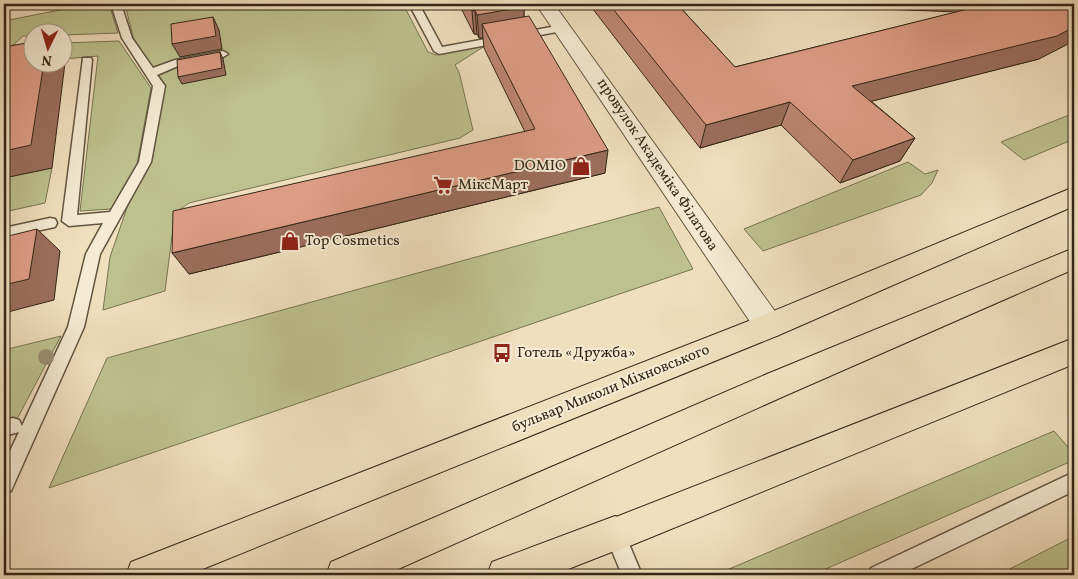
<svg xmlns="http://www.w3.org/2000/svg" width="1078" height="579" font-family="Vollkorn,serif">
<rect width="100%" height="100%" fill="#f0dfbd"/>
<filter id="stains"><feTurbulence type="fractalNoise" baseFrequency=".004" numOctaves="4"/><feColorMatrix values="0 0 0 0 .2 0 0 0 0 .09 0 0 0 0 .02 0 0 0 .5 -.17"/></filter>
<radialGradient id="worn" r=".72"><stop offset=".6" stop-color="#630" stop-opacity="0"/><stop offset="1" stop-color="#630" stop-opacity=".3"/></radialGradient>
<g fill="#bdc18e" stroke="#787452">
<path d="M90,4H109L118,33L63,35L62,32H32V36H23L13,45L32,44L4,65V21Z"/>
<path d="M125,4H403L428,52L436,55L488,44L455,65L459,72L473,130L460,138L189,203L175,213L165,291L103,310L110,257L130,199L152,161L164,86L133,37Z"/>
<path d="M119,41L151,88L137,164L111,209L80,211L98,56L63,59V43Z"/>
<path d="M1074,113V139L1024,160L1001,142Z"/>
<path d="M908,162L925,174L938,170L932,183L921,195L763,251L744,229Z"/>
<path d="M52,168L45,203L4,212V178Z"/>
<path d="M659,207L693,269L49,488L107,358Z"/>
<path d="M61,336L17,419L4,422V350Z"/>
<path d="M1054,431L1074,454V460L812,575H715Z"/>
<path d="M1074,536V575H998Z"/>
</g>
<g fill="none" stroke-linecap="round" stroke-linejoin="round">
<g stroke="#625440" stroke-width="3">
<g id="lane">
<path d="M111,4H121L132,38L153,68L175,60L223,51L228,54L223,57L178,66L157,75L165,86L151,162L100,254L84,327L11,491L4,493V464L19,432L4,436V420L13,418L19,420L22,426L68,327L86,254L103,223L69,226L62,221L83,58H91L92,60L77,215L110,212L139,162L153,86L122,38Z"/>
<path d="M409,4H419L442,47L562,25L567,28L562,31L439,54L434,51Z"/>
<path d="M50,218L55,219L57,223L55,227L4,238V228Z"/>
<path d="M1074,472V491L899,575H868L871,568Z"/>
<path d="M615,524L622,527L642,575H622L605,534L608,527Z"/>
</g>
</g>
<g stroke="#625440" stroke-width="2">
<path id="street" d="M536,4H554L779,317L783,326L779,335L769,338L759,335Z"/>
</g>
<g stroke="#332616" stroke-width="2">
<path id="primary" d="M1074,338V364L615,552L603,546L597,534L603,522Z"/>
</g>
<g stroke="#332616" stroke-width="2">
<g id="highway">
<path d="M1074,187V206L779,335L188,575H126L131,562L144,557L759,317Z"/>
<path d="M1074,248V269L789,394L385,575H326L331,562L767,374Z"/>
<path d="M615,516L627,522L633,534L627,546L553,575H487L492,562Z"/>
</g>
</g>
<use href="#lane" fill="#f5ead4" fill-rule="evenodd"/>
<use href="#street" fill="#f5ead4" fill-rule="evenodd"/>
<use href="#primary" fill="#f0dfbd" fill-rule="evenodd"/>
<use href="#highway" fill="#f0dfbd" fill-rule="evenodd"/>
</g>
<circle fill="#9b8f72" cx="46" cy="357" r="8"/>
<g fill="#be8772" stroke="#332616">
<path d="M459,4H524V16L605,173L189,274L525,132L484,48L483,38H479L477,34H474Z"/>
<path d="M589,4H677L735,67L957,12L833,7L834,4H1070L1039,59L871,101L915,138L900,161L840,183L781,125L700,148Z"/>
</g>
<g fill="#9b6e5d" stroke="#332616">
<path d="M521,4H524V24H482L483,38H479L477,15Z"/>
<path d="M475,10L477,34H474L472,11Z"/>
<path d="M213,17L219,30L222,49L180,57L172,44Z"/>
<path d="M1074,27V41L1039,59L841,109L852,86Z"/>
<path d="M220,52L223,59L226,75L182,84L178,77Z"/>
<path d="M62,60L65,63L52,168L4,178V151L44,62H62Z"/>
<path d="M790,102L781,125L700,148L706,125Z"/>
<path d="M915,138L900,161L840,183L853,160Z"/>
<path d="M608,150L605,173L189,274L172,253Z"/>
<path d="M37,229L60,251L54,300L4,313V285Z"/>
</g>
<g fill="#dd9d85" stroke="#332616">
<path d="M468,4H522L524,7L477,15L475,10L472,11Z"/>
<path d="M609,4H677L735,67L988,4H1070L1074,6V27L1057,36L852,86L915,138L853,160L790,102L706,125Z"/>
<path d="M529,16L608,150L172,253L173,211L535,129L482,24Z"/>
<path d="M213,17L216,36L172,44L171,24Z"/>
<path d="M32,42V62H44L31,145L4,151V47Z"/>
<path d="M220,52L222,68L178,77L177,60Z"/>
<path d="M37,229L29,279L4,285V237Z"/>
</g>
<defs>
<g id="shop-bare" transform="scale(1.5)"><path d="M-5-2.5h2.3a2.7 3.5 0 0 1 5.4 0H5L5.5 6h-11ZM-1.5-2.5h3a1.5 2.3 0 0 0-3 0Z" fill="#8f2418" stroke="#f5ead4" stroke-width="2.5" paint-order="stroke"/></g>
<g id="supermarket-bare" transform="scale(1.5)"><path d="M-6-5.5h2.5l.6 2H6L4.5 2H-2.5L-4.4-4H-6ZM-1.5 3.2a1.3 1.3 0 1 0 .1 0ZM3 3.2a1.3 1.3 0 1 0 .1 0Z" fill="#8f2418" stroke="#f5ead4" stroke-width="2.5" paint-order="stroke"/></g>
<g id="bus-bare" transform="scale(1.5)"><path d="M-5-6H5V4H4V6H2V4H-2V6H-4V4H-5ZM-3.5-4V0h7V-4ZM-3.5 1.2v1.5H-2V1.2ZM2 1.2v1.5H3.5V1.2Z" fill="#8f2418" stroke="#f5ead4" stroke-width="2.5" paint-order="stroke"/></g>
</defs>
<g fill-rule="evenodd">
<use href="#shop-bare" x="581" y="166"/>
<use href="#supermarket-bare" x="443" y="185"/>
<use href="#shop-bare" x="290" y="241"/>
<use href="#bus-bare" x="502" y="353"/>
</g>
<g text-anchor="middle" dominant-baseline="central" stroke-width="4" stroke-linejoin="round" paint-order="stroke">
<g font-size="15" fill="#332616" stroke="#f5ead4">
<text transform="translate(657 165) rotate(56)">провулок Академіка Філатова</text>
<text transform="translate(611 389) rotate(-22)">бульвар Миколи Міхновського</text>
</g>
<g font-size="15" fill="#332616" stroke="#f5ead4" text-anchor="start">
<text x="566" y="166" text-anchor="end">DOMIO</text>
<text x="458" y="185">МіксМарт</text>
<text x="305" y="241">Top Cosmetics</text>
<text x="517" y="353">Готель «Дружба»</text>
</g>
</g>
<rect width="1078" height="579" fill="none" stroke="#f0dfbd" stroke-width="20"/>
<rect x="5" y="5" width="1068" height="569" fill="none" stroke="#332616" stroke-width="2.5"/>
<rect x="10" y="10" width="1058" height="559" fill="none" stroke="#332616"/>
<g transform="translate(48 48) rotate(185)"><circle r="24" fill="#f5ead4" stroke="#a79c88"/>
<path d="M0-4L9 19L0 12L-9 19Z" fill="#8f2418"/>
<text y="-8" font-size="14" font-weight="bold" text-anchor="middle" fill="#332616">N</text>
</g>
<rect width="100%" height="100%" filter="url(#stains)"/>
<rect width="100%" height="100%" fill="url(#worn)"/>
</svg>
